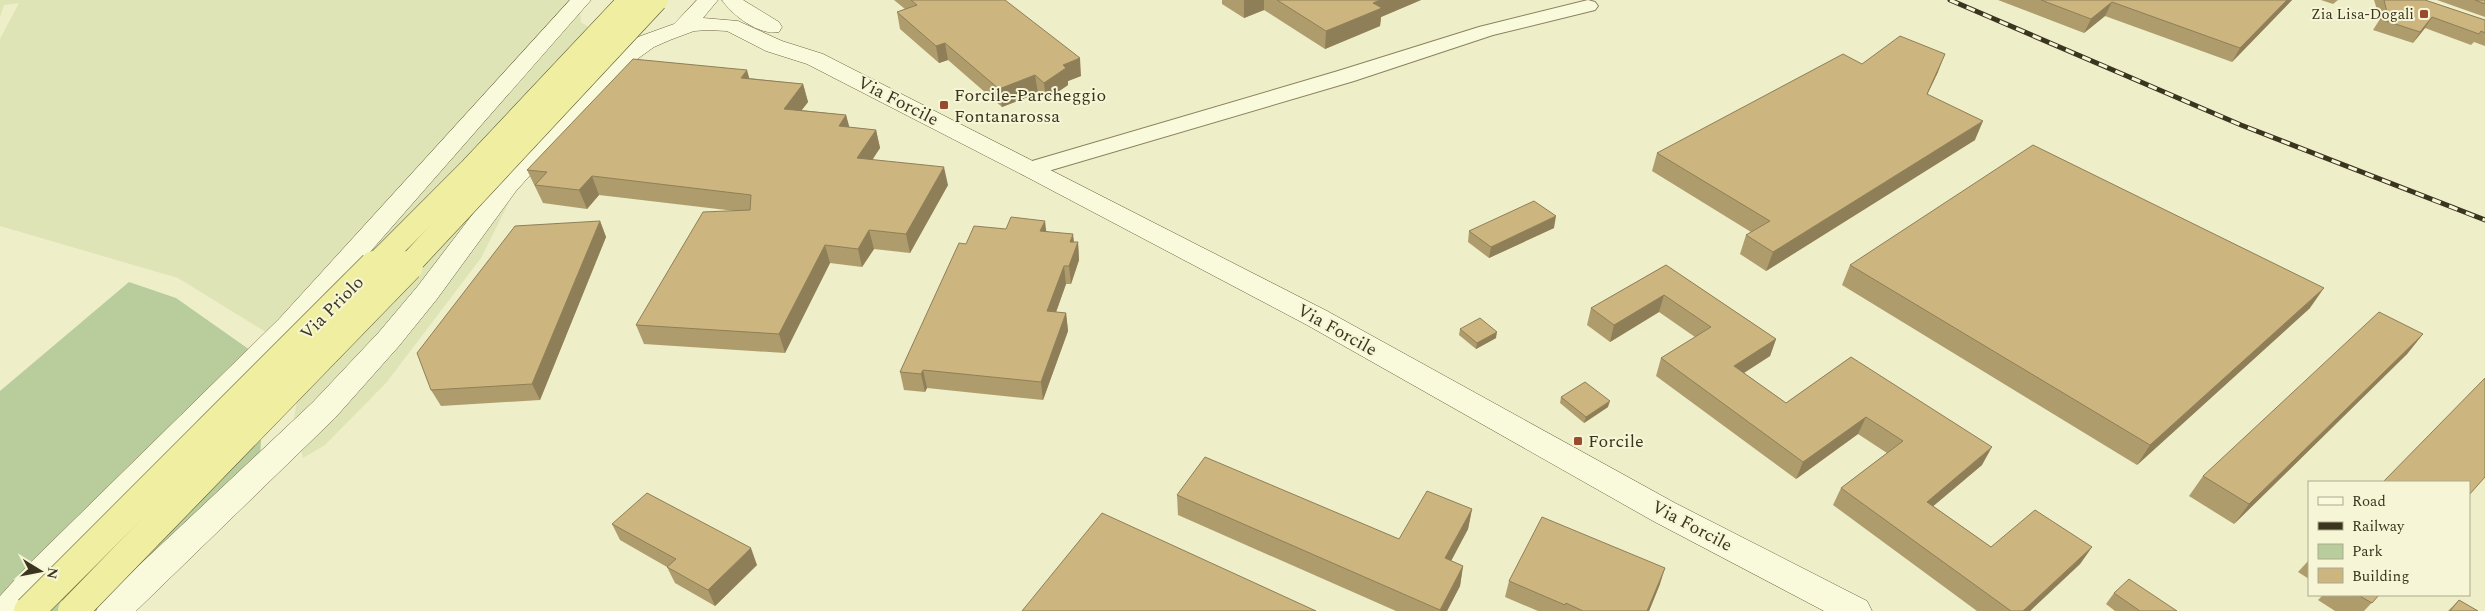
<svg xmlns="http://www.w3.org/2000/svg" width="2485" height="611" font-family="Spectral,serif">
<rect width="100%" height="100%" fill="#eeeec8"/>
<path fill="#dee4b5" d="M0,0H570L580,12L581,22L590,28L635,36L655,33L452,243L359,358L383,364L409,335L510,200L481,258L386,383L325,445L303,458L294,418L305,356L178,278L0,226V39L19,3L4,5L0,17Z"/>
<path fill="#b8cd9b" d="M129,282L176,298L264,360L259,490L133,611H0V391Z"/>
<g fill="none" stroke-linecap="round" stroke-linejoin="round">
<g stroke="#8a825d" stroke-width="2">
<path id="street" d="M1588,0L1595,2L1598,6L1595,10L1493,35L1354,81L1038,174L1030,176L1022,174L1018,169L1022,164L1338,71L1479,27Z"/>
</g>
<g stroke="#6c6340" stroke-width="1">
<g id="secondary">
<path d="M570,0H591L299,333L87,547L29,611H0V596L29,564L279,319Z"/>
<path d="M697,0H718L703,18L738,21L782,41L823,54L1327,311L1675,503L1867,601L1872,611H1824L1653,521L1307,325L1021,174L807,64L766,51L727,31L708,30L694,31L670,40L654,47L629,65L516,191L437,299L399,346L335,418L136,611H96L101,601L313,402L379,332L417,287L498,181L613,55L638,37L674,24Z"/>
<path d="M722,0H743L779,22L782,27L779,32C759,36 732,15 722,0Z"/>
</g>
</g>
<use href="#street" fill="#f9f9db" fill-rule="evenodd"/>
<use href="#secondary" fill="#f9f9db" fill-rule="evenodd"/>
<g stroke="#3b3520" stroke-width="5">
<path id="rail" d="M1950,0L2241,125L2485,220"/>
</g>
<use href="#rail" stroke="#f6f6d7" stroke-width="3" stroke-dasharray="9" stroke-linecap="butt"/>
<g stroke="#584f30" stroke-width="24" stroke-linecap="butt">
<g id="primary-bridge-far1">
<path d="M373,267L470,170L630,0"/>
<path d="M407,267L656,0"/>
</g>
</g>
<g stroke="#584f30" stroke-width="31" stroke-linecap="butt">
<g id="primary-bridge">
<path d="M29,611L374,266"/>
<path d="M73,611L408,266"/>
</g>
</g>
<use href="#primary-bridge-far1" stroke="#f0efa1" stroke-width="23"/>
<use href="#primary-bridge" stroke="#f0efa1" stroke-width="30"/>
</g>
<g fill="#af9c6c">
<path d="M894,0H1005L1081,76L1068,81V85L1046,100L1038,93L1002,107L948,60L939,63L900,29L897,12L905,9Z"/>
<path d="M1222,0H1421L1381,17L1380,26L1325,49L1264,10L1244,18L1222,4Z"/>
<path d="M1998,0H2292L2232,62L2105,16L2084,33Z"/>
<path d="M2321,0H2338L2333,4Z"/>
<path d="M2374,0H2425L2485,20V46L2474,42L2471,45L2425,28L2413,43L2373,30L2380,19Z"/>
<path d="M2437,0H2485V17Z"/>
<path d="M1862,64L1938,72L1927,94L1975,140L1766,271L1740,254L1746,235L1751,232L1652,171L1657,153Z"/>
<path d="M749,78L803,84L808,102L801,110L846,115L849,127L876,130L880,148L872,159L948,185L910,253L874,249L862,267L830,263L785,353L644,344L636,325L735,211L599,195L587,209L543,203L527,170Z"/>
<path d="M600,221L606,237L540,400L441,406L431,390Z"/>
<path d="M1554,228L1489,258L1468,242L1469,231Z"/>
<path d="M1006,229L1046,231L1074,242H1078L1079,260L1071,284H1066L1056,312L1066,313L1068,331L1043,400L927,388L925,392L904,390L900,372L966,244Z"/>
<path d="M1666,265L1776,339L1770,356L1744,373L1786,403L1851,357L1982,465L1933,506L1991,547H2092L2080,564L2030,611H1977L1833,505L1841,488L1887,453L1858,434L1796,479L1656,376L1661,358L1695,337L1659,312L1610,342L1587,325L1591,308Z"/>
<path d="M1850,265L2310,308L2137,465L1842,285Z"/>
<path d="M1460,329L1496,338L1476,349L1459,335Z"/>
<path d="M2423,334L2407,354L2234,524L2189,496L2203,476Z"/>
<path d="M1561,397L1608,407L1584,423L1560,403Z"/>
<path d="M1177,495L1399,539L1472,509L1468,529L1451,561L1463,566L1460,586L1447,611H1396L1178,515Z"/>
<path d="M612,524L757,565L715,606L675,583L667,567L620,540Z"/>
<path d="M2309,560V579L2298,572Z"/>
<path d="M1509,581L1660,584L1649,611H1538L1505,597Z"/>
<path d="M2114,593L2177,611H2115L2106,604Z"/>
<path d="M2323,595H2379L2364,611H2335L2318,600Z"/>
<path d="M2459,600L2478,611H2448Z"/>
</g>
<g fill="#8f7f58">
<path d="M1244,0H1264V10L1244,18Z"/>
<path d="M1380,0H1421L1381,17L1380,26L1325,49L1326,31L1373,3Z"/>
<path d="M2287,0H2292L2232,62L2240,48Z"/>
<path d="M2112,2L2105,16L2084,33L2091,19Z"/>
<path d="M2432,17L2425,28L2413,43L2420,32Z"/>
<path d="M945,43L948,60L939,63L936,46Z"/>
<path d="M1945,54L1938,72L1919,112L1927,94Z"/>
<path d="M1080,58L1081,76L1068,81V85L1046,100L1044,83L1063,65Z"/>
<path d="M747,70L752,88L741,78Z"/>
<path d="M1035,75L1038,93L1002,107L999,89Z"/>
<path d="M803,84L808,102L789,127L784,109Z"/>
<path d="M846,115L851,133L839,126Z"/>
<path d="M1983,121L1975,140L1766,271L1773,252Z"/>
<path d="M876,130L880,148L862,176L857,158Z"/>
<path d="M944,167L948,185L910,253L906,234Z"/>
<path d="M592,176L599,195L587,209L579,190Z"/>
<path d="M1556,216L1554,228L1489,258L1491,247Z"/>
<path d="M600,221L606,237L540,400L532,384Z"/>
<path d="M1045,221L1047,238L1040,231Z"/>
<path d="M869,230L874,249L862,267L858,249Z"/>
<path d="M1073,234L1075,250L1078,242L1079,260L1071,284L1069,266L1070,242Z"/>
<path d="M825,245L830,263L785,353L779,334Z"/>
<path d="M1064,266L1066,284L1050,329L1047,311Z"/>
<path d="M2324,288L2310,308L2137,465L2150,445Z"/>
<path d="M1664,295L1659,312L1610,342L1614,325Z"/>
<path d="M1066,313L1068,331L1043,400L1041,382Z"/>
<path d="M1497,332L1496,338L1476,349L1477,343Z"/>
<path d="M2423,334L2407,354L2234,524L2249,504Z"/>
<path d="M1776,339L1770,356L1728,383L1734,366Z"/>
<path d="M923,370L927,388L925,392L921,374Z"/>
<path d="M1610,401L1608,407L1584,423L1586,417Z"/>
<path d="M1866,417L1858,434L1796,479L1803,462Z"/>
<path d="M1992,447L1982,465L1918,519L1927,502Z"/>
<path d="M1472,509L1468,529L1442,578L1445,558Z"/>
<path d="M2092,547L2080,564L2030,611H2023Z"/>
<path d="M751,548L757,565L715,606L708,590Z"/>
<path d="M1463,566L1460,586L1447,611H1440Z"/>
<path d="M1665,568L1660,584L1649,611H1647Z"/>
</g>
<g fill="#ccb57e" stroke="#8f7f58">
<path d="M911,0H1005L1080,58L1063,65L1066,68L1044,83L1035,75L999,89L945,43L936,46L897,12L917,5Z"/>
<path d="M1277,0H1380L1373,3L1382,8L1326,31Z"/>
<path d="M2041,0H2287L2240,48L2112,2L2091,19Z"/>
<path d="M2384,0H2425L2485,20V33L2481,31L2479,34L2432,17L2420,32L2380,19L2387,12Z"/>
<path d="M2475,0H2485V4Z"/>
<path d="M1900,36L1945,54L1927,94L1983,121L1773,252L1746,235L1770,221L1657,153L1843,54L1862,64Z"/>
<path d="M633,59L747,70L741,78L803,84L784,109L846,115L839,126L876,130L857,158L944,167L906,234L869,230L858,249L825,245L779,334L636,325L703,212L750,210L751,195L592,176L579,190L535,185L547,172L527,170Z"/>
<path d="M2033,145L2324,288L2150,445L1850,265Z"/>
<path d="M1534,201L1556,216L1491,247L1469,231Z"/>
<path d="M1011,217L1045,221L1040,231L1073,234L1070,242H1078L1069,266H1064L1047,311L1066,313L1041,382L923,370L921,374L900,372L959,243L966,244L974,226L1006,229Z"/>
<path d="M600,221L532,384L431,390L417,353L515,226Z"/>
<path d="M1666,265L1776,339L1734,366L1786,403L1851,357L1992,447L1927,502L1991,547L2035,510L2092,547L2023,611H2011L1841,488L1903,441L1866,417L1803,462L1661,358L1711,327L1664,295L1614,325L1591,308Z"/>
<path d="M2379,312L2423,334L2249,504L2203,476Z"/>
<path d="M1480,318L1497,332L1477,343L1460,329Z"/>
<path d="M2485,378V477L2469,495V482H2383Z"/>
<path d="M1585,382L1610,401L1586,417L1561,397Z"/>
<path d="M1205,457L1399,539L1427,491L1472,509L1445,558L1463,566L1440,610L1177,495Z"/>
<path d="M647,493L751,548L708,590L667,567L676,559L612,524Z"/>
<path d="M1102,513L1316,611H1022Z"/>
<path d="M1542,517L1665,568L1647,611H1583L1566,603L1565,605L1509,581Z"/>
<path d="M2129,579L2177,611H2140L2114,593Z"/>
<path d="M2358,595H2379L2372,603Z"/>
<path d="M2459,600L2478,611H2450Z"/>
</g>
<g fill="#994c2d" stroke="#f6f6d7" stroke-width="2">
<rect x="2419" y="9" width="10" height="10" rx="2.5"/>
<rect x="939" y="100" width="10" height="10" rx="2.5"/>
<rect x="1573" y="436" width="10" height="10" rx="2.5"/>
</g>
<g text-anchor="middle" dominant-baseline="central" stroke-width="4" stroke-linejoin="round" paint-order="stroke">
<g font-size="15" fill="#3b3520" stroke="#f6f6d7" text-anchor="end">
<text x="2414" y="14">Zia Lisa-Dogali</text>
</g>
<g font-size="18" fill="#3b3520" stroke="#f6f6d7" text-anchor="start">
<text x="954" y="95">Forcile-Parcheggio<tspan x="954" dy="21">Fontanarossa</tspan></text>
<text x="1588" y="441">Forcile</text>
</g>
<g font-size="18" fill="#3b3520" stroke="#f6f6d7">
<text transform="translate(898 101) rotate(27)">Via Forcile</text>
<text transform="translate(332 308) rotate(-45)">Via Priolo</text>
<text transform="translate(1337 330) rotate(29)">Via Forcile</text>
<text transform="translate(1692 526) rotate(28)">Via Forcile</text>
</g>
</g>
<rect x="2308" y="481" width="162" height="115" fill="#f6f6d7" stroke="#aba98e"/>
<rect x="2318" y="497" width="25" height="8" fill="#f9f9db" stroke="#aba98e"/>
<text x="2352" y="506" font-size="15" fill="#3b3520">Road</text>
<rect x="2318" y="522" width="25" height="8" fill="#3b3520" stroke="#aba98e"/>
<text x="2352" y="531" font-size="15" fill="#3b3520">Railway</text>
<rect x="2318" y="544" width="25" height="15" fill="#b8cd9b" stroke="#aba98e"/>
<text x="2352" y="556" font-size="15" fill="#3b3520">Park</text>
<rect x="2318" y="568" width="25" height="15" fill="#ccb57e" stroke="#aba98e"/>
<text x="2352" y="581" font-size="15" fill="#3b3520">Building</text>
<g transform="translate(40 571) rotate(100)" stroke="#f6f6d7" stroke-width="4" paint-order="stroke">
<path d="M0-4L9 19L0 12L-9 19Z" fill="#3b3520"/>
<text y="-8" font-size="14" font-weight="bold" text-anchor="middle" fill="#3b3520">N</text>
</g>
</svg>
